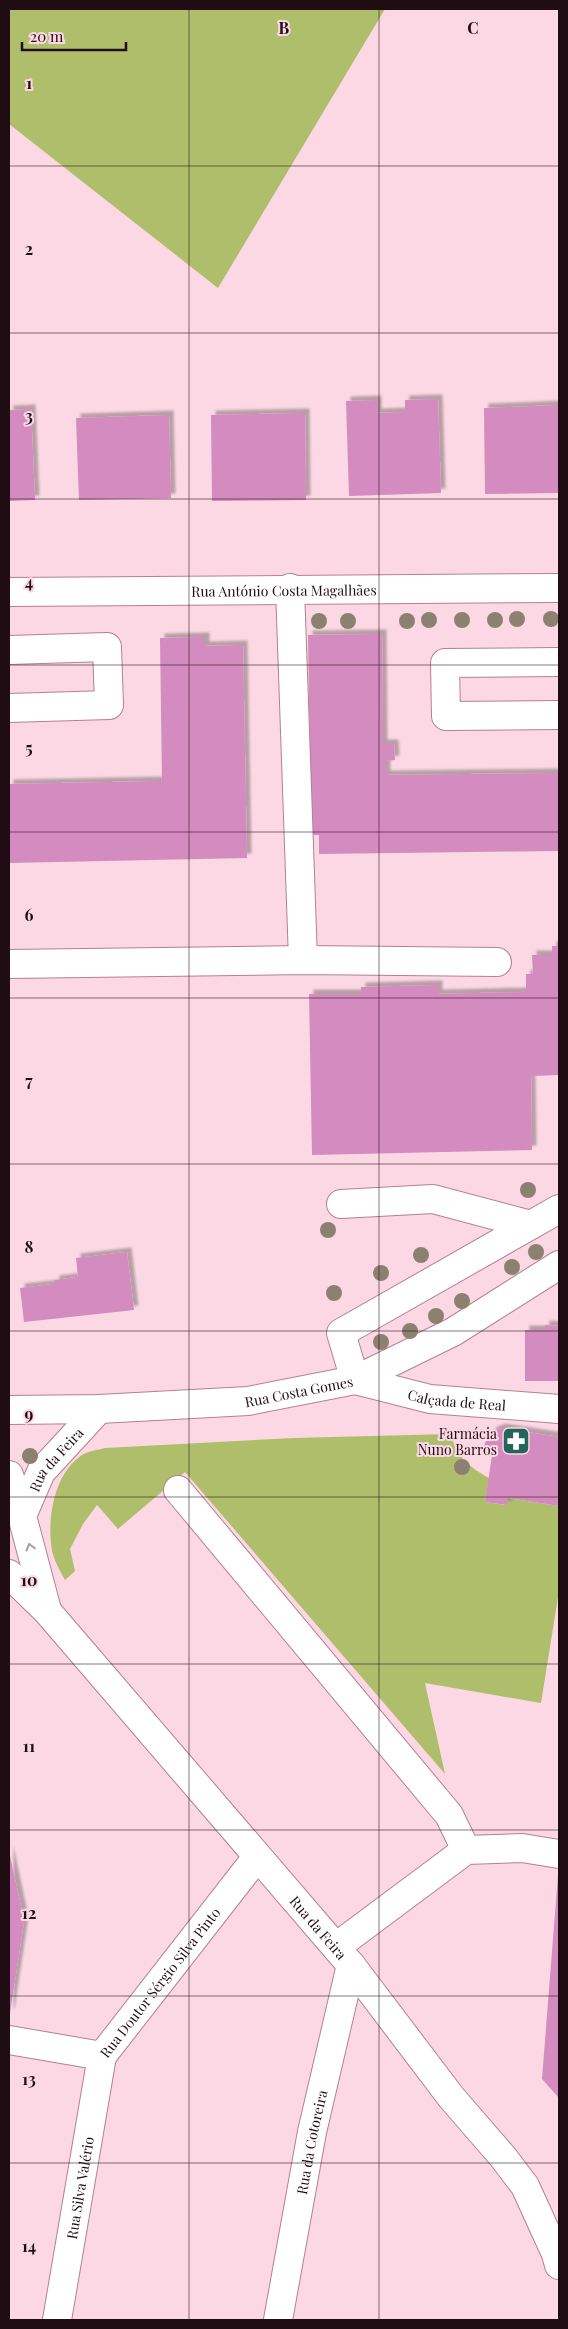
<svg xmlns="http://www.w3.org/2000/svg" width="568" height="2329" font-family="'Playfair Display',serif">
<defs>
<filter id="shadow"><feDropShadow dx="4.5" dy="-4.5" stdDeviation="1" flood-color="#0004"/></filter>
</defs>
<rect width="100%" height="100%" fill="#fbd8e3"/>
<g fill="#afbe6a">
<path d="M9,9H385L218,288L9,124Z"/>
<path d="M450,1434C459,1458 466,1465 489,1478L485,1502L506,1505L508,1498L559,1506V1591L541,1703L425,1683L445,1774L185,1472L118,1529L97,1505L83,1524L70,1549L75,1571L65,1580C59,1569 52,1557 51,1544C48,1514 55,1473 82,1455C88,1451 98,1450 105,1448L294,1438Z"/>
</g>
<g fill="#d48bc0" filter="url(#shadow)">
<path d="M438,399L441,493L349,496L346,401L377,400V413L405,412V400Z"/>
<path d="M559,405V493L485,494L484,408Z"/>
<path d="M31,409L35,500L9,501V410Z"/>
<path d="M305,413L306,500L212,501L211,415Z"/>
<path d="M169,415L171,498L79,500L76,418Z"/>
<path d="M382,634L383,744H394L395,760L386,761V775L559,773V851L319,854V835H311L308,635Z"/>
<path d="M205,637V646L243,645L247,858L9,863V784L162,781L160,638Z"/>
<path d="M552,946H559V1075L531,1076L532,1150L312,1155L309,994H361V987L438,985V994L526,992V974H533L532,955H552Z"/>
<path d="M127,1252L134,1310L24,1322L20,1288L55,1284V1280L78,1277L76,1258Z"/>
<path d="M545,1325L559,1326V1381H525V1330H545Z"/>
<path d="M501,1428L559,1437V1506L508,1498L507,1505L485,1502L492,1455L483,1454L485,1443L493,1431Z"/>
<path d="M9,1851L24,1921L10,2013H9Z"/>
<path d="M558,1875L559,1876V2098L542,2079Z"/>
</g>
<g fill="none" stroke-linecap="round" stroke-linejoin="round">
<g stroke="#b48092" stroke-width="30">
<g id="minor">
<path d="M290,588L303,960"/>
<path id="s1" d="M9,592L559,588"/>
<path d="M9,650L107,647L109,705L9,708"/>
<path d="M559,662L445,663L446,716L559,715"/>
<path d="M9,964L303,960L497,962"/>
<path d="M341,1204L433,1199L531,1225"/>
<path id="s2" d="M559,1209L341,1333L355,1380L430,1399L559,1409"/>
<path id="s3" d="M9,1410L99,1409L248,1401L355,1380L453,1332L559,1265"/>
<path d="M9,1475L22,1516"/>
<path d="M178,1490L449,1815L466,1850"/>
<path id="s4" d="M9,1574L47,1611L351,1965L451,2097L503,2157L525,2186L556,2254L559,2265"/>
<path id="s5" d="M47,1610L22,1516L41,1472L99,1409"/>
<path d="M336,1947L466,1850L522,1848L559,1854"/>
<path id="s6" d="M9,2040L102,2056L257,1857"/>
<path id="s7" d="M57,2320L102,2056"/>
<path id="s8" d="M278,2320L312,2132L351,1965"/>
</g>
</g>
<use href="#minor" stroke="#fff" stroke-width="28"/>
</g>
<g fill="#8c8071">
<circle cx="517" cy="619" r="8"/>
<circle cx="551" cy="619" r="8"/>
<circle cx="429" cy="620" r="8"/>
<circle cx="462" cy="620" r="8"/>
<circle cx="495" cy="620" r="8"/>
<circle cx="319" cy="621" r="8"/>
<circle cx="348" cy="621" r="8"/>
<circle cx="407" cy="621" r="8"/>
<circle cx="528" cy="1190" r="8"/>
<circle cx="328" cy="1230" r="8"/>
<circle cx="536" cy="1252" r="8"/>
<circle cx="421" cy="1255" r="8"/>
<circle cx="512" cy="1267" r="8"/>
<circle cx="381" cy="1273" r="8"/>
<circle cx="334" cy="1293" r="8"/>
<circle cx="462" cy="1301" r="8"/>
<circle cx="436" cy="1316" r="8"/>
<circle cx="410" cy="1331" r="8"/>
<circle cx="381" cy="1342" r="8"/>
<circle cx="30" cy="1456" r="8"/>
<circle cx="462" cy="1467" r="8"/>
</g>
<defs><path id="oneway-chevron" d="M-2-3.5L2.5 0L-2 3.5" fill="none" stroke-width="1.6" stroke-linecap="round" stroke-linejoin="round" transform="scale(1.25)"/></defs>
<use stroke="#a69ea1" href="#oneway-chevron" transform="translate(30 1547) rotate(-105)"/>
<path fill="none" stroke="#200d14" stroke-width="1" stroke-opacity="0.55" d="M189,9V2320M379,9V2320M9,166H559M9,333H559M9,499H559M9,665H559M9,832H559M9,998H559M9,1164H559M9,1331H559M9,1497H559M9,1664H559M9,1830H559M9,1996H559M9,2163H559"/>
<defs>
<g id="pharmacy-square" transform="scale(1.4375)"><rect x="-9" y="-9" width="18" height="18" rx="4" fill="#216658" stroke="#fbd8e3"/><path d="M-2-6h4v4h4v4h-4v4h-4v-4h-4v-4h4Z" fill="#fff"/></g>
</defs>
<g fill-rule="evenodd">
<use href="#pharmacy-square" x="516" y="1441"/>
</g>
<g text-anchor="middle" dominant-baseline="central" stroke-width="4" stroke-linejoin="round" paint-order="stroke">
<g font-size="14" fill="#200d14" stroke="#fbd8e3">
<text stroke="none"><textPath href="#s1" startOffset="275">Rua António Costa Magalhães</textPath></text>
<text stroke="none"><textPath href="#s3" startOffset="291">Rua Costa Gomes</textPath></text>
<text stroke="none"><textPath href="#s2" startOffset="404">Calçada de Real</textPath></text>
<text stroke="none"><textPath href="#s5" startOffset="164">Rua da Feira</textPath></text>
<text stroke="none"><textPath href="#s4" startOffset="470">Rua da Feira</textPath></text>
<text stroke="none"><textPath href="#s6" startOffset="188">Rua Doutor Sérgio Silva Pinto</textPath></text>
<text stroke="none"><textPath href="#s8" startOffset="181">Rua da Cotoreira</textPath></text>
<text stroke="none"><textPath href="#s7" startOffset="134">Rua Silva Valério</textPath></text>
</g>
<g font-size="14" fill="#200d14" stroke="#fbd8e3" text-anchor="end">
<text x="497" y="1433">Farmácia<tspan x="497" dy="16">Nuno Barros</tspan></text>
</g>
</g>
<g font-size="16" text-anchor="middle" font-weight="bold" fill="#200d14" stroke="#fbd8e3" stroke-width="4" stroke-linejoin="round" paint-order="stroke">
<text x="284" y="34">B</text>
<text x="473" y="34">C</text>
<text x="29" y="89">1</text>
<text x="29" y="255">2</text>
<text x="29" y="422">3</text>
<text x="29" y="588">4</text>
<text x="29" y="754">5</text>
<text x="29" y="921">6</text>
<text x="29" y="1087">7</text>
<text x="29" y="1253">8</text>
<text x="29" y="1420">9</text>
<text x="29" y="1586">10</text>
<text x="29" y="1752">11</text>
<text x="29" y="1919">12</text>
<text x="29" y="2085">13</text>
<text x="29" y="2252">14</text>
</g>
<rect width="568" height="2329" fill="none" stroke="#200d14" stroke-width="20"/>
<path d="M22 42v8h104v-8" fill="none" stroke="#200d14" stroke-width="2.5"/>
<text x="30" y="42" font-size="15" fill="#200d14" stroke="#fbd8e3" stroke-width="4" paint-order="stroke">20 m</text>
</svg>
